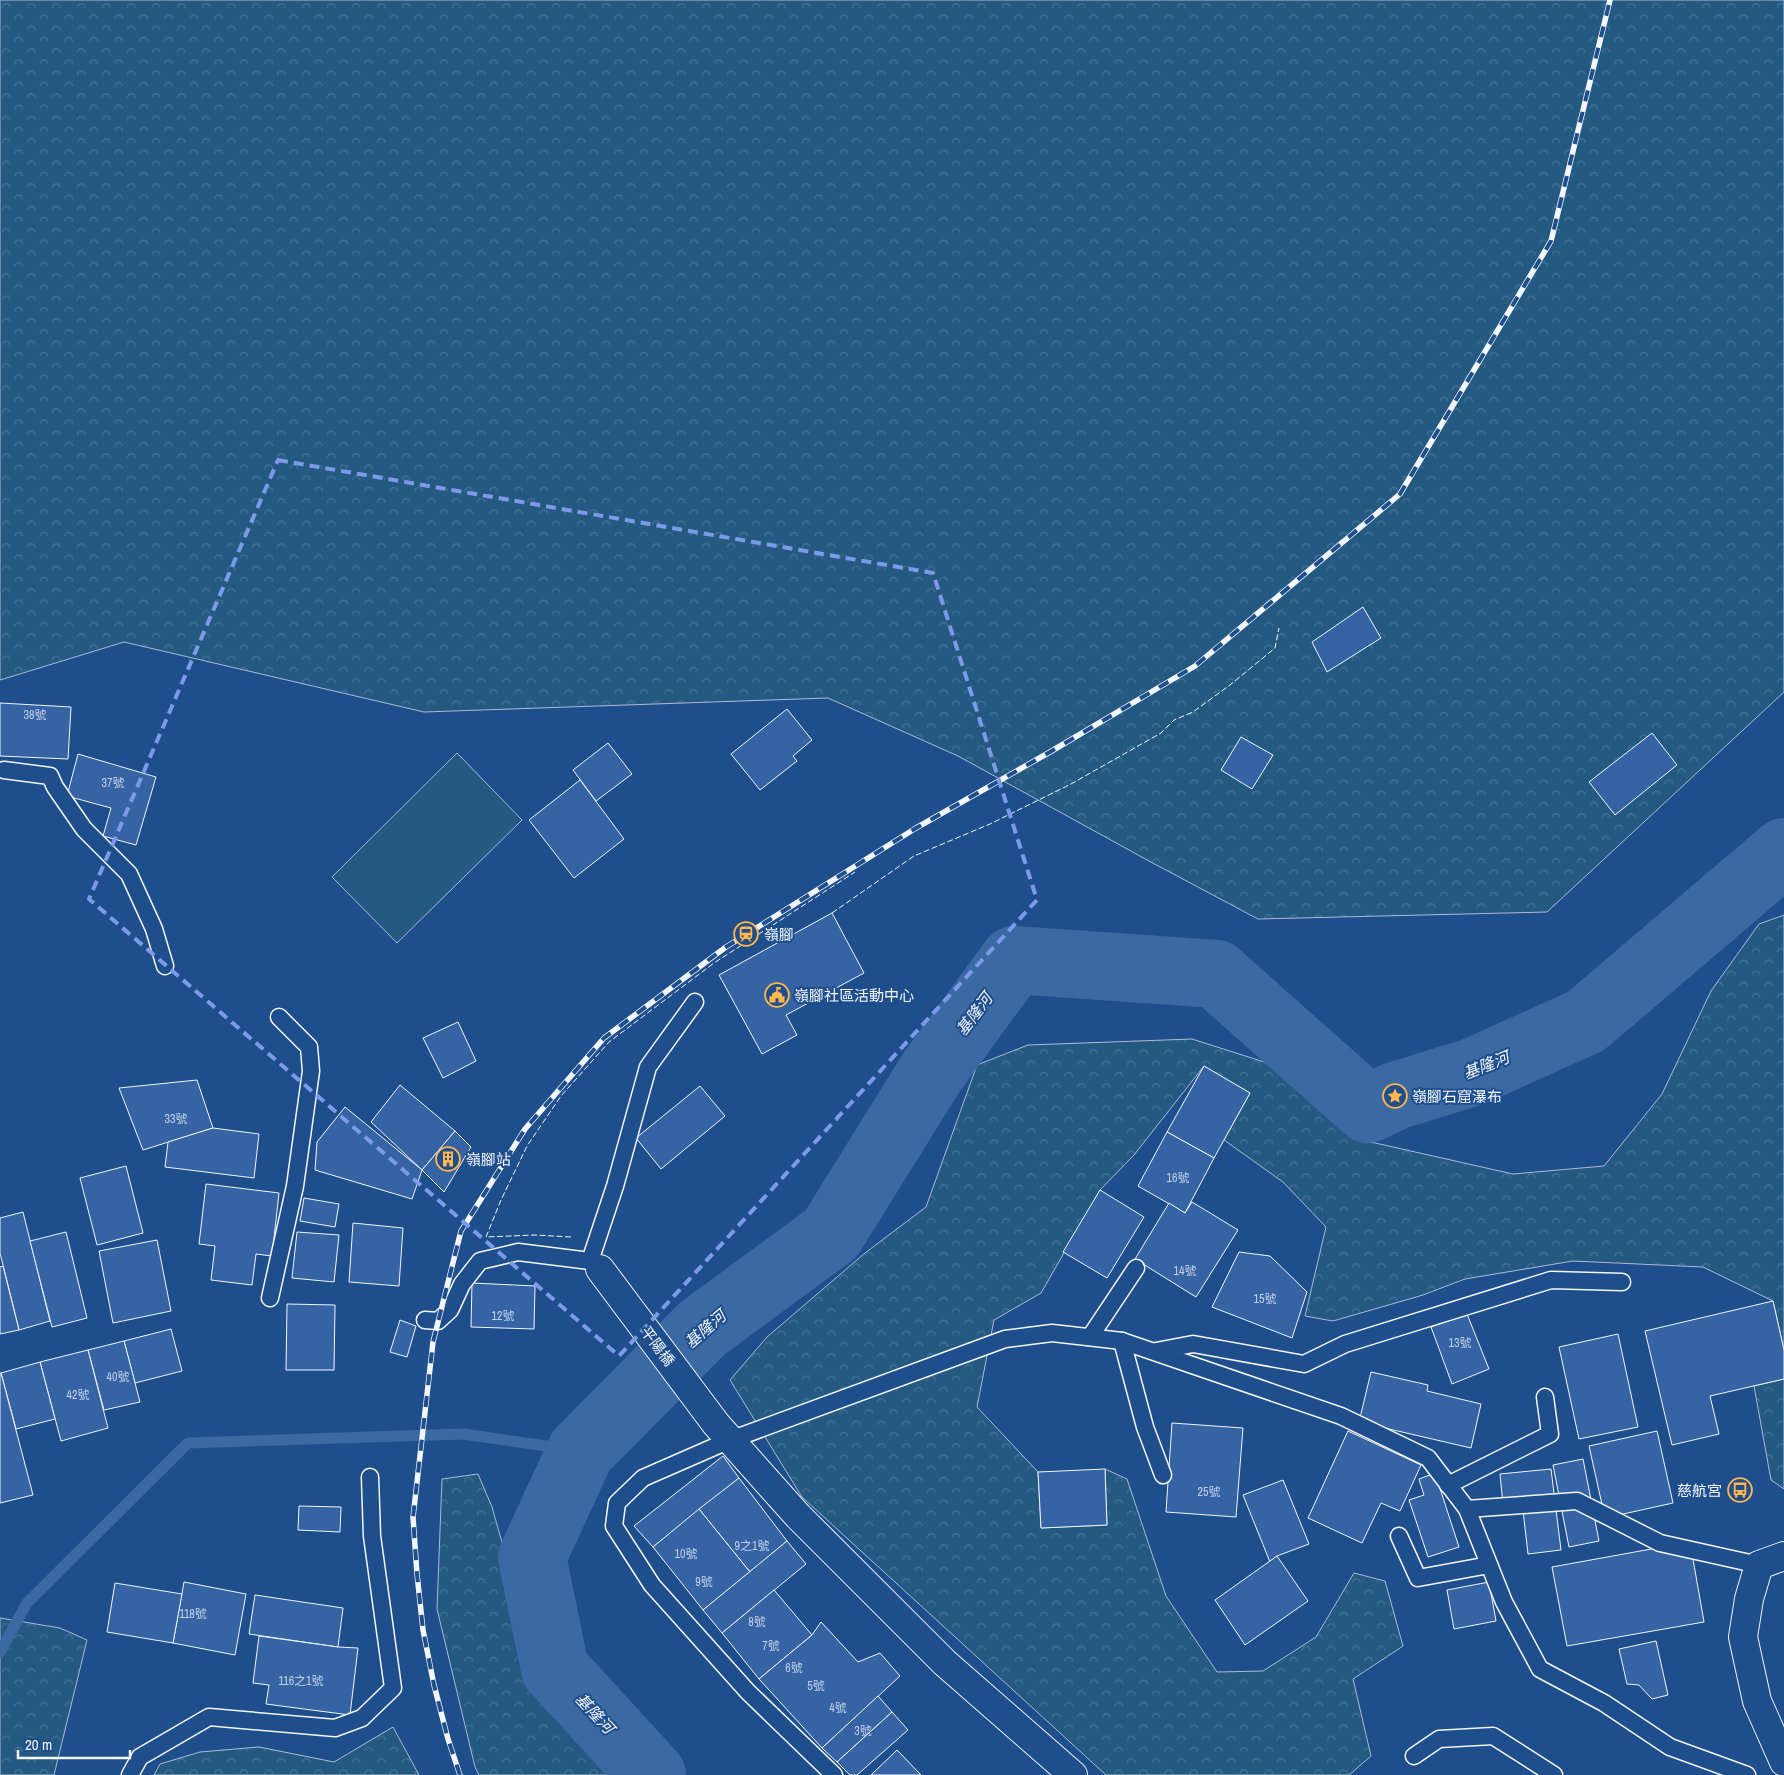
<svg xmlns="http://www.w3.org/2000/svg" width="1784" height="1775" font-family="'Archivo Narrow','Noto Sans TC',sans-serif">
<defs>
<pattern id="forest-crowns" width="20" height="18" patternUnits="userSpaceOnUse" patternTransform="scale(1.25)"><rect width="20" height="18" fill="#245a82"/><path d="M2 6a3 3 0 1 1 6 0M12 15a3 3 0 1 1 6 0" fill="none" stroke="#447295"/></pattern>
</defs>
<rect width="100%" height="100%" fill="#1f4e8c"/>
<g fill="url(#forest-crowns)" stroke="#a8bbd7">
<path d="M0,0H1784V692L1547,912L1258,919L1149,861L958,756L828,698L424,712L124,642L0,680Z"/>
<path d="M1784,915V1350L1773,1301L1703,1267L1573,1261L1465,1279L1423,1295L1333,1321L1305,1316L1326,1227L1283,1182L1224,1140L1250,1093L1204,1066L1134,1155L1100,1190L1041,1293L994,1320L977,1407L1038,1472L1041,1528L1107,1525L1105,1469L1127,1479L1166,1596L1217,1672L1263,1671L1316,1637L1354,1573L1385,1581L1403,1646L1353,1679L1371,1756L1349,1775H1106L802,1497L730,1380L767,1337L865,1253L926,1207L977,1065L1028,1045L1192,1039L1283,1068L1362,1140L1513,1174L1604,1166L1662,1094L1711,991L1759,924Z"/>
<path d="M1784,1379V1489L1771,1480L1754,1386Z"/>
<path d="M478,1474L492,1507L544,1691L615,1775H479L475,1767L437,1609L442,1479Z"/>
<path d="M0,1618L60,1628L87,1640L54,1775H0Z"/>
<path d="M393,1727L419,1775H154L160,1764L200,1752L259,1747L334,1762Z"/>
</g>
<path fill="#245a82" stroke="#a8bbd7" d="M457,753L522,820L397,943L332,877Z"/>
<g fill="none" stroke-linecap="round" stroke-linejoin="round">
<path stroke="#3b69a3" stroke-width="11" d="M0,1652L27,1603L188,1443L463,1434L581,1451"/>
<path stroke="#3b69a3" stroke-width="68" d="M652,1775L555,1669L532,1557L581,1451L703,1328L831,1234L931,1073L1014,960L1216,974L1368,1109L1395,1096L1473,1072L1586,1021L1784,852"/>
</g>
<g fill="#3563a3" stroke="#f2f6ff">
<path d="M1363,607L1381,638L1327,672L1312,642Z"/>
<path d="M0,703L71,707L68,759L0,756Z"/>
<path d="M787,709L812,740L793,756L797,761L760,790L731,754Z"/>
<path d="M1652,733L1677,765L1615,815L1589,782Z"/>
<path d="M1241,737L1273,755L1252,789L1221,770Z"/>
<path d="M608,743L632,774L596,801L573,770Z"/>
<path d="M78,754L156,777L136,845L103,836L111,808L67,796Z"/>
<path d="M580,780L624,839L574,878L529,820Z"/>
<path d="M832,913L864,973L786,1015L797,1035L762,1054L719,975Z"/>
<path d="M458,1022L476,1061L443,1078L423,1038Z"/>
<path d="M1204,1066L1250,1093L1214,1158L1167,1132Z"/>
<path d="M197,1080L213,1128L143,1150L119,1088Z"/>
<path d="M400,1085L455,1131L422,1170L371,1122Z"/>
<path d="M700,1086L725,1116L661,1169L636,1138Z"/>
<path d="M345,1107L422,1170L412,1199L315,1170L317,1142Z"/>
<path d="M213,1128L259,1134L254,1178L165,1167L168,1142Z"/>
<path d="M455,1131L471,1147L444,1192L422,1170Z"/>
<path d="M1167,1132L1214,1158L1185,1213L1138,1186Z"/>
<path d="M126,1166L143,1233L97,1245L80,1178Z"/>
<path d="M206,1184L279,1193L272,1256L256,1254L252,1285L211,1280L215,1246L199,1244Z"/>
<path d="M1100,1190L1144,1217L1107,1278L1063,1252Z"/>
<path d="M304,1198L339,1204L335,1227L300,1221Z"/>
<path d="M1192,1202L1238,1230L1196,1297L1135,1259L1169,1203L1185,1213Z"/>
<path d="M23,1212L50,1321L19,1330L0,1253V1218Z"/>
<path d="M353,1223L403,1228L399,1286L349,1282Z"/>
<path d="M66,1232L87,1318L52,1327L30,1241Z"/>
<path d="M297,1232L339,1235L334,1282L292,1278Z"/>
<path d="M157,1240L171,1311L113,1323L99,1251Z"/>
<path d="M1239,1252L1270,1256L1307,1292L1292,1338L1212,1307Z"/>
<path d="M3,1266L19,1330L0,1334V1267Z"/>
<path d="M472,1283L535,1286L534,1329L471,1327Z"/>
<path d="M1773,1301L1784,1350V1379L1710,1396L1719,1434L1672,1445L1645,1331Z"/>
<path d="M287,1304L335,1305L334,1370H286Z"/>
<path d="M1467,1314L1489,1369L1452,1384L1431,1327Z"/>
<path d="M400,1320L416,1326L407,1357L390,1352Z"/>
<path d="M171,1329L182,1371L135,1383L124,1341Z"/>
<path d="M1618,1334L1638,1427L1579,1439L1559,1347Z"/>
<path d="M124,1341L140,1402L104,1410L88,1350Z"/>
<path d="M88,1350L108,1428L61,1441L40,1362Z"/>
<path d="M40,1362L55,1419L16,1429L1,1373Z"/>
<path d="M1371,1372L1428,1385L1427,1391L1481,1404L1471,1448L1359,1422Z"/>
<path d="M0,1373H1L33,1495L0,1503Z"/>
<path d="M1172,1423L1243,1428L1236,1517L1166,1512Z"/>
<path d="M1348,1431L1421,1465L1400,1511L1381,1503L1362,1543L1308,1518Z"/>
<path d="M1657,1431L1673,1503L1605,1518L1589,1446Z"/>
<path d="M723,1456L739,1478L653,1547L634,1526Z"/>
<path d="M1583,1459L1599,1541L1569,1547L1553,1465Z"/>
<path d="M1105,1469L1107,1525L1041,1528L1038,1472Z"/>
<path d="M1551,1469L1561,1550L1528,1554L1522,1502L1503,1505L1500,1474Z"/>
<path d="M1435,1473L1459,1547L1428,1557L1409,1500L1424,1495L1419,1479Z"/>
<path d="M739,1478L787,1541L750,1572L699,1509Z"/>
<path d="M1283,1480L1309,1544L1277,1556L1270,1562L1243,1495Z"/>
<path d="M299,1506L341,1507L340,1532L298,1530Z"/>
<path d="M699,1509L750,1572L703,1610L653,1547Z"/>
<path d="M787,1541L806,1564L722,1633L703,1610Z"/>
<path d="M1690,1542L1704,1622L1567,1646L1552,1567Z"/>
<path d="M1277,1556L1308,1601L1245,1645L1215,1600Z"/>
<path d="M184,1582L246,1594L235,1655L173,1643Z"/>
<path d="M1489,1582L1496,1621L1454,1629L1447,1590Z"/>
<path d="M115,1583L182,1594L173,1643L107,1632Z"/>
<path d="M774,1590L812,1635L759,1679L722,1633Z"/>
<path d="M255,1595L343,1608L338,1647L249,1634Z"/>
<path d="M821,1622L858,1662L880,1653L900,1676L822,1748L759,1679L812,1635Z"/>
<path d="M259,1636L338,1647L358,1648L350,1715L266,1704L269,1685L253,1683Z"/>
<path d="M1656,1641L1668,1695L1652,1699L1639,1685L1627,1684L1619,1649Z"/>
<path d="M878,1696L892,1712L837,1762L822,1748Z"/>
<path d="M892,1712L908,1730L857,1775H850L837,1762Z"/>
<path d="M897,1750L921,1775H871Z"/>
</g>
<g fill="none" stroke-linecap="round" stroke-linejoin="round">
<g stroke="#f2f6ff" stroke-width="19">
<g id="service">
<path d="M4,770L50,776L55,787L84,829L129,874L154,929L165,966"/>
<path d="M590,1261L615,1186L648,1067L695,1002"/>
<path d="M270,1298L295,1186L311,1071L309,1047L279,1017"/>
<path d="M425,1320L438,1321L450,1310L462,1284L480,1261L518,1252L590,1261L598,1268"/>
<path d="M1090,1337L1136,1268"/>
<path d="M1122,1341L1145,1427L1163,1475"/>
<path d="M1156,1351L1193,1344L1304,1364L1345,1344L1551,1280L1622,1282"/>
<path d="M1448,1485L1550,1434L1545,1397"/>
<path d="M1467,1509L1577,1501L1660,1543L1759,1565"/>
<path d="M1399,1536L1418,1578L1489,1565"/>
<path d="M1414,1756L1439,1739L1493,1736L1554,1775"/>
<path d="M130,1775L140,1757L209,1717L335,1728L362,1718L393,1688L372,1536L370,1477"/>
<path d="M834,1775L748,1692L652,1585L614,1526L617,1503L643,1478L730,1440L1005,1339L1052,1333L1122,1341L1341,1416L1428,1458L1467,1509L1504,1602L1540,1669L1604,1703L1670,1747L1747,1775"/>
</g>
</g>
<g stroke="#f2f6ff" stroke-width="30">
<path id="minor" d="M600,1269L716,1424L798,1516L945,1663L1073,1775"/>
</g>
<g stroke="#f2f6ff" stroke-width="30">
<path id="secondary" d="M1784,1556L1759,1565L1749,1599L1743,1637L1757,1701L1784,1762"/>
</g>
<use href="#service" stroke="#1f4e8c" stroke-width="16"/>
<use href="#minor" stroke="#1f4e8c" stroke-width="28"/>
<use href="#secondary" stroke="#1f4e8c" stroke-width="28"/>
<g stroke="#f2f6ff" stroke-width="5.5">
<path id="rail" d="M460,1775L448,1739L434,1685L423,1630L417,1574L413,1517L433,1342L461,1231L525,1129L604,1038L726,947L916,828L1050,752L1195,666L1400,494L1551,241L1610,0"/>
</g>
<use href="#rail" stroke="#1f4e8c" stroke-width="4" stroke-dasharray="11" stroke-linecap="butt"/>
<g stroke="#f2f6ff" stroke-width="1" stroke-dasharray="6 2.5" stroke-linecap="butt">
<path d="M832,913L914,856L990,824L1071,784L1161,733L1174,720L1193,712L1230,685L1275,648L1279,628"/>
<path d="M571,1237L535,1235L486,1237L501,1200L527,1146L561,1096L609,1042L714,963L855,872"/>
</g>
</g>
<path fill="none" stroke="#7d9aea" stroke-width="4" stroke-dasharray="10 6" stroke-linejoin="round" d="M278,460L933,573L1037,900L619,1356L89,899Z"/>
<defs>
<g id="station-ring" transform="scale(1.25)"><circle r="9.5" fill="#1f4e8c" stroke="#ffb74d" stroke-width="1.5"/><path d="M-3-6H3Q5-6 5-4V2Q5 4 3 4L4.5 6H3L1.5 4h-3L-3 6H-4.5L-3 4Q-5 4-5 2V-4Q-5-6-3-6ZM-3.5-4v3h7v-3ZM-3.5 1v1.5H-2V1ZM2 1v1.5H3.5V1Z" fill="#ffb74d"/></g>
<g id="civic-ring" transform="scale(1.25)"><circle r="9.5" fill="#1f4e8c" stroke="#ffb74d" stroke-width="1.5"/><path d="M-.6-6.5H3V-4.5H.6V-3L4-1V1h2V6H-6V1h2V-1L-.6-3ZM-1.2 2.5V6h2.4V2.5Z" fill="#ffb74d"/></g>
<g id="sight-ring" transform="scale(1.25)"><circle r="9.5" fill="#1f4e8c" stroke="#ffb74d" stroke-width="1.5"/><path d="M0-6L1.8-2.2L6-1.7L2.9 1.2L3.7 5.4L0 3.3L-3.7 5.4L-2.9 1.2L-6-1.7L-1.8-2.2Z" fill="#ffb74d"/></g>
<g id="building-ring" transform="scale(1.25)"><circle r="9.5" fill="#1f4e8c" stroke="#ffb74d" stroke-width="1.5"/><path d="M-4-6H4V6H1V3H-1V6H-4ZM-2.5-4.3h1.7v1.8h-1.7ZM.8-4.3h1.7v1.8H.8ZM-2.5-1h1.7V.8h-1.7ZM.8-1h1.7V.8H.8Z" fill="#ffb74d"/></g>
<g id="bus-ring" transform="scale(1.25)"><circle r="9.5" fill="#1f4e8c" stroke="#ffb74d" stroke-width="1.5"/><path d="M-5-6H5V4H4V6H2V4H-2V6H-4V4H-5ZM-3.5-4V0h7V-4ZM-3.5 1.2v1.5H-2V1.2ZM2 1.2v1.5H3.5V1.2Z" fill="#ffb74d"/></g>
</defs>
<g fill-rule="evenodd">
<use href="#station-ring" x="746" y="934"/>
<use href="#civic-ring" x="777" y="995"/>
<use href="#sight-ring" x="1395" y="1096"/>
<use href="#building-ring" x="448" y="1159"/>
<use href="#bus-ring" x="1740" y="1490"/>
</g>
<g text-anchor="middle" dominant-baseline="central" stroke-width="4" stroke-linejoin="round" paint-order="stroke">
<g font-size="12" fill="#c3d1e8">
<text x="35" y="715">38號</text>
<text x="113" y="783">37號</text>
<text x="176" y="1119">33號</text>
<text x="1178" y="1178">16號</text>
<text x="1185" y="1271">14號</text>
<text x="1265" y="1299">15號</text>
<text x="503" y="1316">12號</text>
<text x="1460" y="1343">13號</text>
<text x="118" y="1377">40號</text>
<text x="78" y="1395">42號</text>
<text x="1209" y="1492">25號</text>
<text x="752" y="1546">9之1號</text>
<text x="686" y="1554">10號</text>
<text x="704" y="1582">9號</text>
<text x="193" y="1614">118號</text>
<text x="757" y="1622">8號</text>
<text x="771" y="1646">7號</text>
<text x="794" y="1668">6號</text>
<text x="301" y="1681">116之1號</text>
<text x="816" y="1686">5號</text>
<text x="838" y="1708">4號</text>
<text x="863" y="1731">3號</text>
</g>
<g font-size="15" fill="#f2f6ff" stroke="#1f4e8c" text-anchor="start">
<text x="764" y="934">嶺腳</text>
<text x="794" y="995">嶺腳社區活動中心</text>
<text x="1412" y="1096">嶺腳石窟瀑布</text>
<text x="466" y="1159">嶺腳站</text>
<text x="1722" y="1490" text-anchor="end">慈航宮</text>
</g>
<g font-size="15" fill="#f2f6ff" stroke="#1f4e8c">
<text transform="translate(658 1346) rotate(53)">平陽橋</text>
</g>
<g font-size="16" font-style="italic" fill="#f2f6ff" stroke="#1f4e8c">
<text transform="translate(974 1014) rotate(-53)">基隆河</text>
<text transform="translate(1486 1065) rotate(-22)">基隆河</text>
<text transform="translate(705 1329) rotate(-41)">基隆河</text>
<text transform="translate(595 1713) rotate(47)">基隆河</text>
</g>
</g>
<path d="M18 1750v8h112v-8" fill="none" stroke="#f2f6ff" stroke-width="2.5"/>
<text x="25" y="1750" font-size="15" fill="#f2f6ff" stroke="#1f4e8c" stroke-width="4" paint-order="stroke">20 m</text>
</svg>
